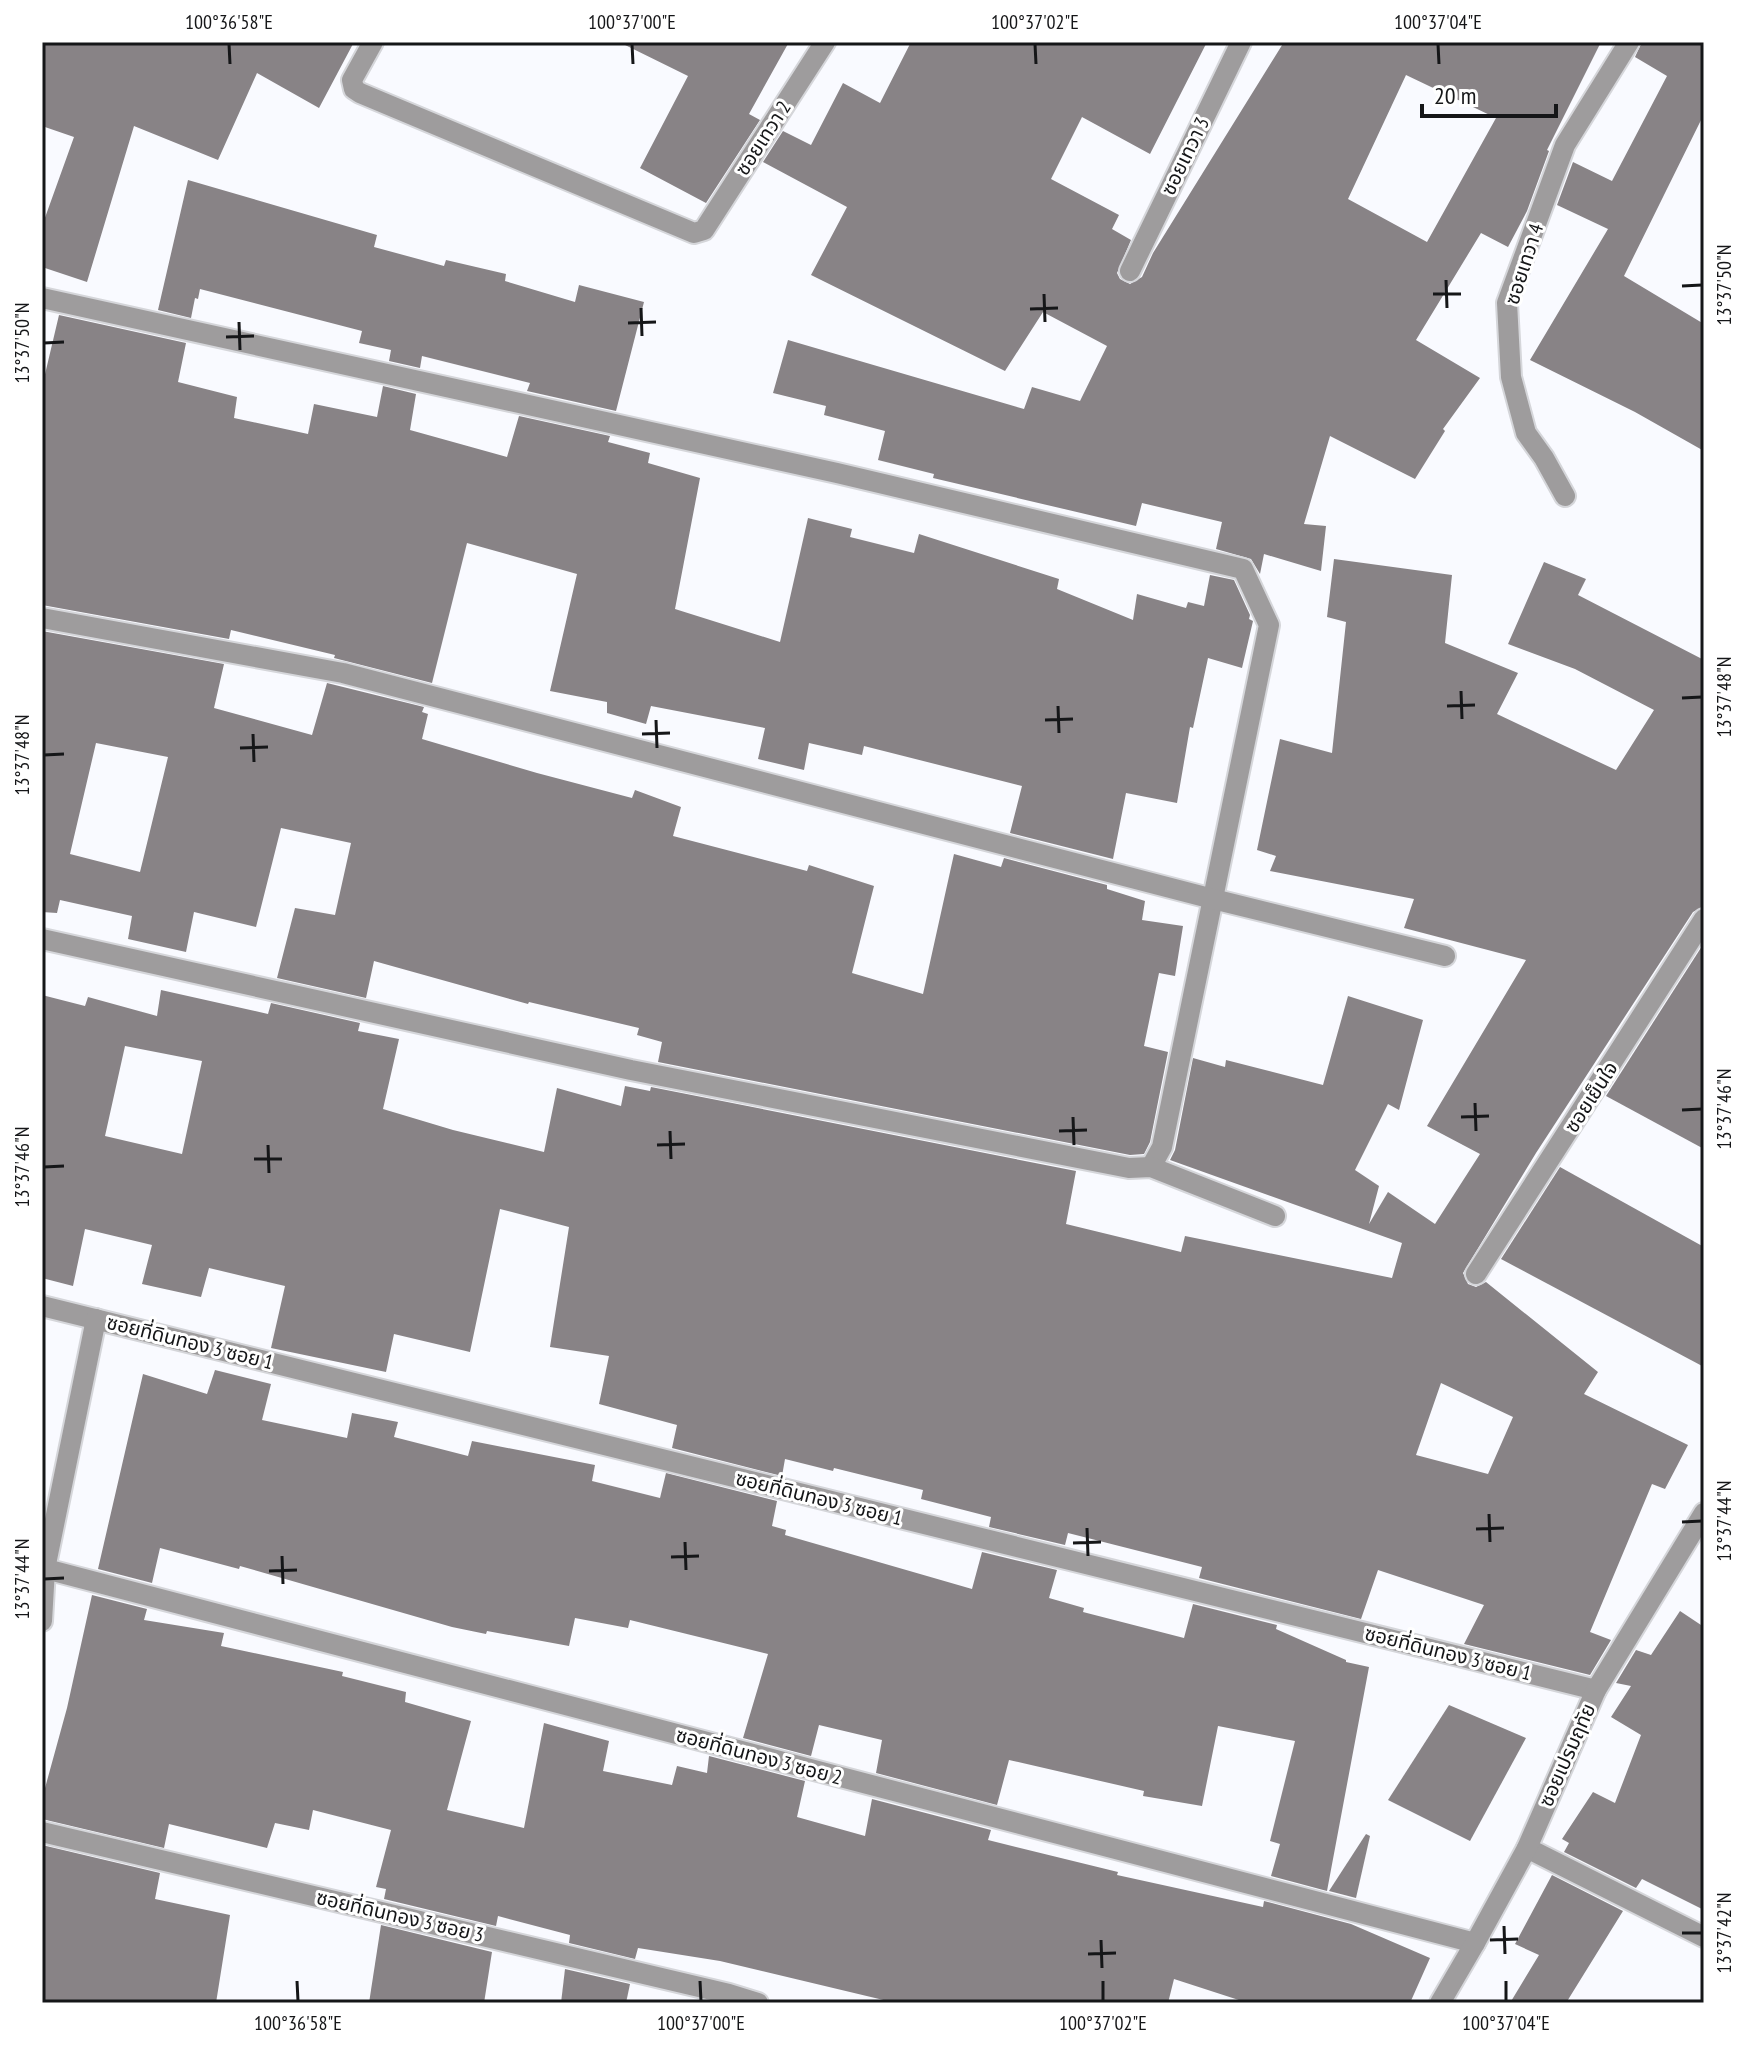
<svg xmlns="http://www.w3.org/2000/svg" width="1746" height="2045" font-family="'PT Sans Narrow','Noto Sans Thai',sans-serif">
<rect width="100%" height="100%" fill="#f9faff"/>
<g fill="#888386" fill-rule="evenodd">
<path d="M42,42H354L319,108L257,73L218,160L134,126L87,282L42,267V226L74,137L42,126Z"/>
<path d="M619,42H789L749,114L760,120L706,203L640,168L688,76Z"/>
<path d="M911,42H1207L1150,154L1082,117L1051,179L1119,215L1112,229L1131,240L1117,273L1120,279L1130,284L1142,277L1153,253L1284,42H1601L1547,150L1549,151L1527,211L1508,247L1481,233L1416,340L1480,378L1443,429L1445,431L1415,479L1330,436L1304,524L1326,526L1321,571L1264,554L1260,574L1251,559L1216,549L1222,522L1142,503L1136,526L933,478L934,474L878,460L885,431L824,415L826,406L773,393L788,340L1024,409L1032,387L1080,401L1107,346L1043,312L1005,371L811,275L847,207L763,162L783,131L811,145L843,83L880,103ZM1406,75L1496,118L1427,242L1348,199Z"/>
<path d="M1642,42H1704V114L1624,276L1704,324V451L1635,412L1530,360L1608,229L1557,205L1573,162L1612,181L1667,76L1635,57Z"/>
<path d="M188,180L377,235L374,247L444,266L446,260L506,274L505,281L575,302L579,285L644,302L616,411L527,391L530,383L422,356L420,368L389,361L391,350L359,343L362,331L200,289L198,299L195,298L191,318L158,310Z"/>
<path d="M59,315L186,343L178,382L237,397L234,418L308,434L314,404L377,417L383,386L416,394L410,430L507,457L519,416L610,436L608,442L650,453L648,463L700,478L675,609L780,642L808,518L852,529L850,537L914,553L919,534L1059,579L1057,589L1133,620L1137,594L1186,608L1188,602L1204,606L1210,575L1234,580L1250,615L1249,619L1253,621L1242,668L1208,658L1193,728L1190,727L1177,803L1126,793L1113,859L1010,833L1022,786L864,746L862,755L809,743L804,770L758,759L765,728L651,706L646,724L607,713V702L550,691L577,574L467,543L432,683L334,658L335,655L231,630L229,639L42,605V387Z"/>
<path d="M1334,559L1452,575L1445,643L1518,673L1497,714L1616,770L1654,710L1575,669L1508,644L1544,562L1586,579L1578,595L1704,660V906L1693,912L1536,1153L1463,1273L1468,1284L1476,1287L1486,1282L1598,1372L1584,1394L1688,1445L1665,1489L1652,1484L1590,1632L1611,1640L1590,1675L1464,1644L1484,1605L1378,1570L1361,1619L1199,1578L1202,1567L1068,1533L1065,1545L989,1527L991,1517L921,1499L923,1490L834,1468L833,1471L785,1459L782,1476L672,1448L677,1425L599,1404L609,1356L550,1347L569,1227L500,1209L470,1352L394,1334L386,1372L271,1348L285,1286L209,1268L201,1297L142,1284L152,1245L85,1229L73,1286L42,1278V995L85,1006L88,997L157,1016L161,990L268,1014L271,1003L360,1023L358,1031L399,1039L383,1109L453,1130L544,1152L557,1088L621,1106L625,1086L650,1091L651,1087L1076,1171L1066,1224L1181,1252L1185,1236L1392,1278L1402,1243L1170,1160L1175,1150L1193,1058L1225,1067L1226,1060L1323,1085L1348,996L1423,1020L1399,1110L1388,1104L1355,1170L1379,1186L1369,1224L1388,1192L1435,1224L1480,1154L1427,1126L1526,960L1404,928L1414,899L1270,871L1276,856L1257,850L1280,739L1332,753L1346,622L1327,617ZM125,1046L202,1061L182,1154L105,1136ZM1441,1383L1513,1417L1488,1474L1416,1455Z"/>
<path d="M42,631L224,664L214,708L312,735L327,683L424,707L422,712L428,714L422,739L537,773L632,798L635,790L681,807L673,836L807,871L809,865L874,886L852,973L923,994L954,854L1001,867L1004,858L1107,885V889L1145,901L1142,920L1183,926L1175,976L1159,973L1144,1046L1168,1052L1150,1142L1144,1154L1130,1155L658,1062L662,1042L637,1035L639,1028L529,1002L528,1004L374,961L366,998L277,978L295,908L335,915L351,843L281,828L256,927L194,912L186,952L128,939L132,916L60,900L57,913L42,912ZM96,743L168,757L140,872L70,854Z"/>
<path d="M1704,943V1149L1606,1096Z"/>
<path d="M1560,1167L1704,1247V1367L1501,1259Z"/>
<path d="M215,1370L271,1384L262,1420L347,1438L352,1413L398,1422L394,1437L468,1456L472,1441L595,1465L592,1481L660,1498L666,1473L777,1501L772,1526L786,1530L785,1535L972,1589L982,1552L1057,1570L1049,1598L1084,1608L1083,1612L1184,1638L1193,1604L1277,1625L1276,1629L1346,1660V1662L1369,1667L1327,1891L1271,1876L1280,1844L1270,1841L1295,1741L1218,1726L1202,1806L1143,1796L1144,1791L1009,1760L997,1805L876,1773L882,1740L819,1725L811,1756L743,1738L768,1654L630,1620L628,1628L575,1618L569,1646L487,1631L486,1634L452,1627L240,1566L239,1569L160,1548L152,1583L98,1569L143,1374L207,1394Z"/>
<path d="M92,1595L147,1609L144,1620L224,1633L221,1646L343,1672L342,1676L406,1692L405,1702L471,1721L447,1810L524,1828L544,1723L609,1741L603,1771L672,1785L677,1766L707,1773L709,1756L805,1781L797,1817L865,1836L872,1799L991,1830L988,1840L1118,1872L1117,1875L1263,1907L1264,1901L1351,1924L1430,1958L1410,2003H1248L1174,1979L1168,2003H896L720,1961L638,1948L635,1959L569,1943L570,1935L498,1916L496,1926L384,1899L386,1889L376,1887L391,1830L313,1810L309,1830L275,1823L267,1848L169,1824L164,1848L42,1819V1799L67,1708Z"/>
<path d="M1680,1611L1704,1627V1910L1642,1879L1636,1888L1564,1852L1569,1843L1562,1839L1593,1792L1615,1803L1641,1735L1611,1717L1631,1686L1616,1683L1636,1650L1651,1655Z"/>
<path d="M1449,1705L1526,1738L1470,1841L1388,1800Z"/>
<path d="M1366,1834L1370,1836L1356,1898L1329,1891Z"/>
<path d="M42,1845L160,1873L155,1899L230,1915L216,2003H42Z"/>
<path d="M1552,1875L1623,1911L1566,2003H1510L1539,1955L1515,1944Z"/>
<path d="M381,1925L492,1952L484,2003H369Z"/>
<path d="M565,1969L630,1984L626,2003H561Z"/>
</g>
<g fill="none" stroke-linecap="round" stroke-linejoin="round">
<g stroke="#d5d6da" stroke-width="24">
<g id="street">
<path d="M373,42L352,80L354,89L360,93L694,233L704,230L825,42"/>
<path d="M1130,271L1241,42"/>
<path d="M42,298L837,473L1243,569L1269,625L1162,1147L1151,1167"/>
<path d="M1565,496L1544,458L1526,433L1511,377L1507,303L1565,145L1629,42"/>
<path d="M42,618L343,673L1213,899L1445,956"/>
<path d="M42,939L631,1070L1129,1168L1151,1167L1275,1216"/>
<path d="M1476,1274L1704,919"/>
<path d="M42,1306L1596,1690"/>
<path d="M42,1568L1475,1943"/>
<path d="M42,1621L45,1569L96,1319"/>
<path d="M42,1832L729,1994L758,2003"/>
<path d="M1527,1848L1704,1937"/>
<path d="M1440,2003L1475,1943L1527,1848L1596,1690L1704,1513"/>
</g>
</g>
<use href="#street" stroke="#9e9c9d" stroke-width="20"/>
</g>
<path fill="none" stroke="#151618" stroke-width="3" d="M229,44L230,64M632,44L633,64M1035,44L1036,64M1438,44L1439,64M1446,280L1447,308M1682,286L1702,285M1044,294L1045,322M1433,294H1461M641,308L642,336M1030,309L1058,308M239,322L240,350M628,323L656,322M226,337L254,336M44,343L64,342M1461,691L1462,719M1682,698L1702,697M1058,706L1059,733M1447,706L1475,705M656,720L657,748M1045,720L1073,719M253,734L254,762M642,734L670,733M240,748L268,747M44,755L64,754M1475,1103L1476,1131M1682,1110L1702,1109M1073,1117L1074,1145M1461,1117L1489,1116M670,1131L671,1159M1059,1131L1087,1130M268,1145L269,1173M657,1145L685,1144M254,1159H282M44,1167L64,1166M1489,1514L1490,1542M1682,1522L1702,1521M1087,1528L1088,1556M1476,1529L1504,1528M685,1542L686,1570M1073,1543L1101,1542M282,1556L283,1584M671,1557L699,1556M269,1571L297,1570M44,1579L64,1578M1504,1926L1505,1954M1682,1933H1702M1101,1940L1102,1968M1490,1940L1518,1939M1088,1954L1116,1953M297,1981L298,2001M700,1981L701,2001M1103,1981V2001M1506,1981V2001"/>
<g text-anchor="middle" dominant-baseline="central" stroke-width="6" stroke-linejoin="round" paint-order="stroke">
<g font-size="20" fill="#151618" stroke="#fff">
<text transform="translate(763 138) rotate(-57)">ซอยเทวา 2</text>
<text transform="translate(1185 156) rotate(-64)">ซอยเทวา 3</text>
<text transform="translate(1524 264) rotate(-72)">ซอยเทวา 4</text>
<text transform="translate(1591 1097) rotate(-57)">ซอยเย็นใจ</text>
<text transform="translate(190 1342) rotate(14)">ซอยที่ดินทอง 3 ซอย 1</text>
<text transform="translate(819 1498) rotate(14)">ซอยที่ดินทอง 3 ซอย 1</text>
<text transform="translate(1448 1653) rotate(14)">ซอยที่ดินทอง 3 ซอย 1</text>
<text transform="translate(1567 1755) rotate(-66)">ซอยเปรมฤทัย</text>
<text transform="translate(759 1756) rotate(15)">ซอยที่ดินทอง 3 ซอย 2</text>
<text transform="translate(400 1916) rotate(13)">ซอยที่ดินทอง 3 ซอย 3</text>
</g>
</g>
<rect width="1746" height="2045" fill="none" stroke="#ffffff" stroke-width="88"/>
<path d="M1422 104v12h134v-12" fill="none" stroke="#151618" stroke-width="4"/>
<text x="1434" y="104" font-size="24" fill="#151618" stroke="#ffffff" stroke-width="6" paint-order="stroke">20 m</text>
<rect x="44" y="44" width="1658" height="1957" fill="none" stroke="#151618" stroke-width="3"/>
<g font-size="20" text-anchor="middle" fill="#151618">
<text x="229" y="29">100°36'58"E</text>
<text x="632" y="29">100°37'00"E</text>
<text x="1035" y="29">100°37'02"E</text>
<text x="1438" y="29">100°37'04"E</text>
<text transform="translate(1724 285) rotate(-90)" y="7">13°37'50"N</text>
<text transform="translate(22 343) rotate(-90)" y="7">13°37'50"N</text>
<text transform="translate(1724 697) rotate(-90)" y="7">13°37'48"N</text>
<text transform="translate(22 755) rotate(-90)" y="7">13°37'48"N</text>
<text transform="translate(1724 1109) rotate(-90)" y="7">13°37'46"N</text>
<text transform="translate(22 1167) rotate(-90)" y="7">13°37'46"N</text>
<text transform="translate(1724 1521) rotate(-90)" y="7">13°37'44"N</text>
<text transform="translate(22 1579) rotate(-90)" y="7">13°37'44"N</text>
<text transform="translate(1724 1933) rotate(-90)" y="7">13°37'42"N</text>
<text x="298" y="2030">100°36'58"E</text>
<text x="701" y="2030">100°37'00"E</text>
<text x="1103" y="2030">100°37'02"E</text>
<text x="1506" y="2030">100°37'04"E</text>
</g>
</svg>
